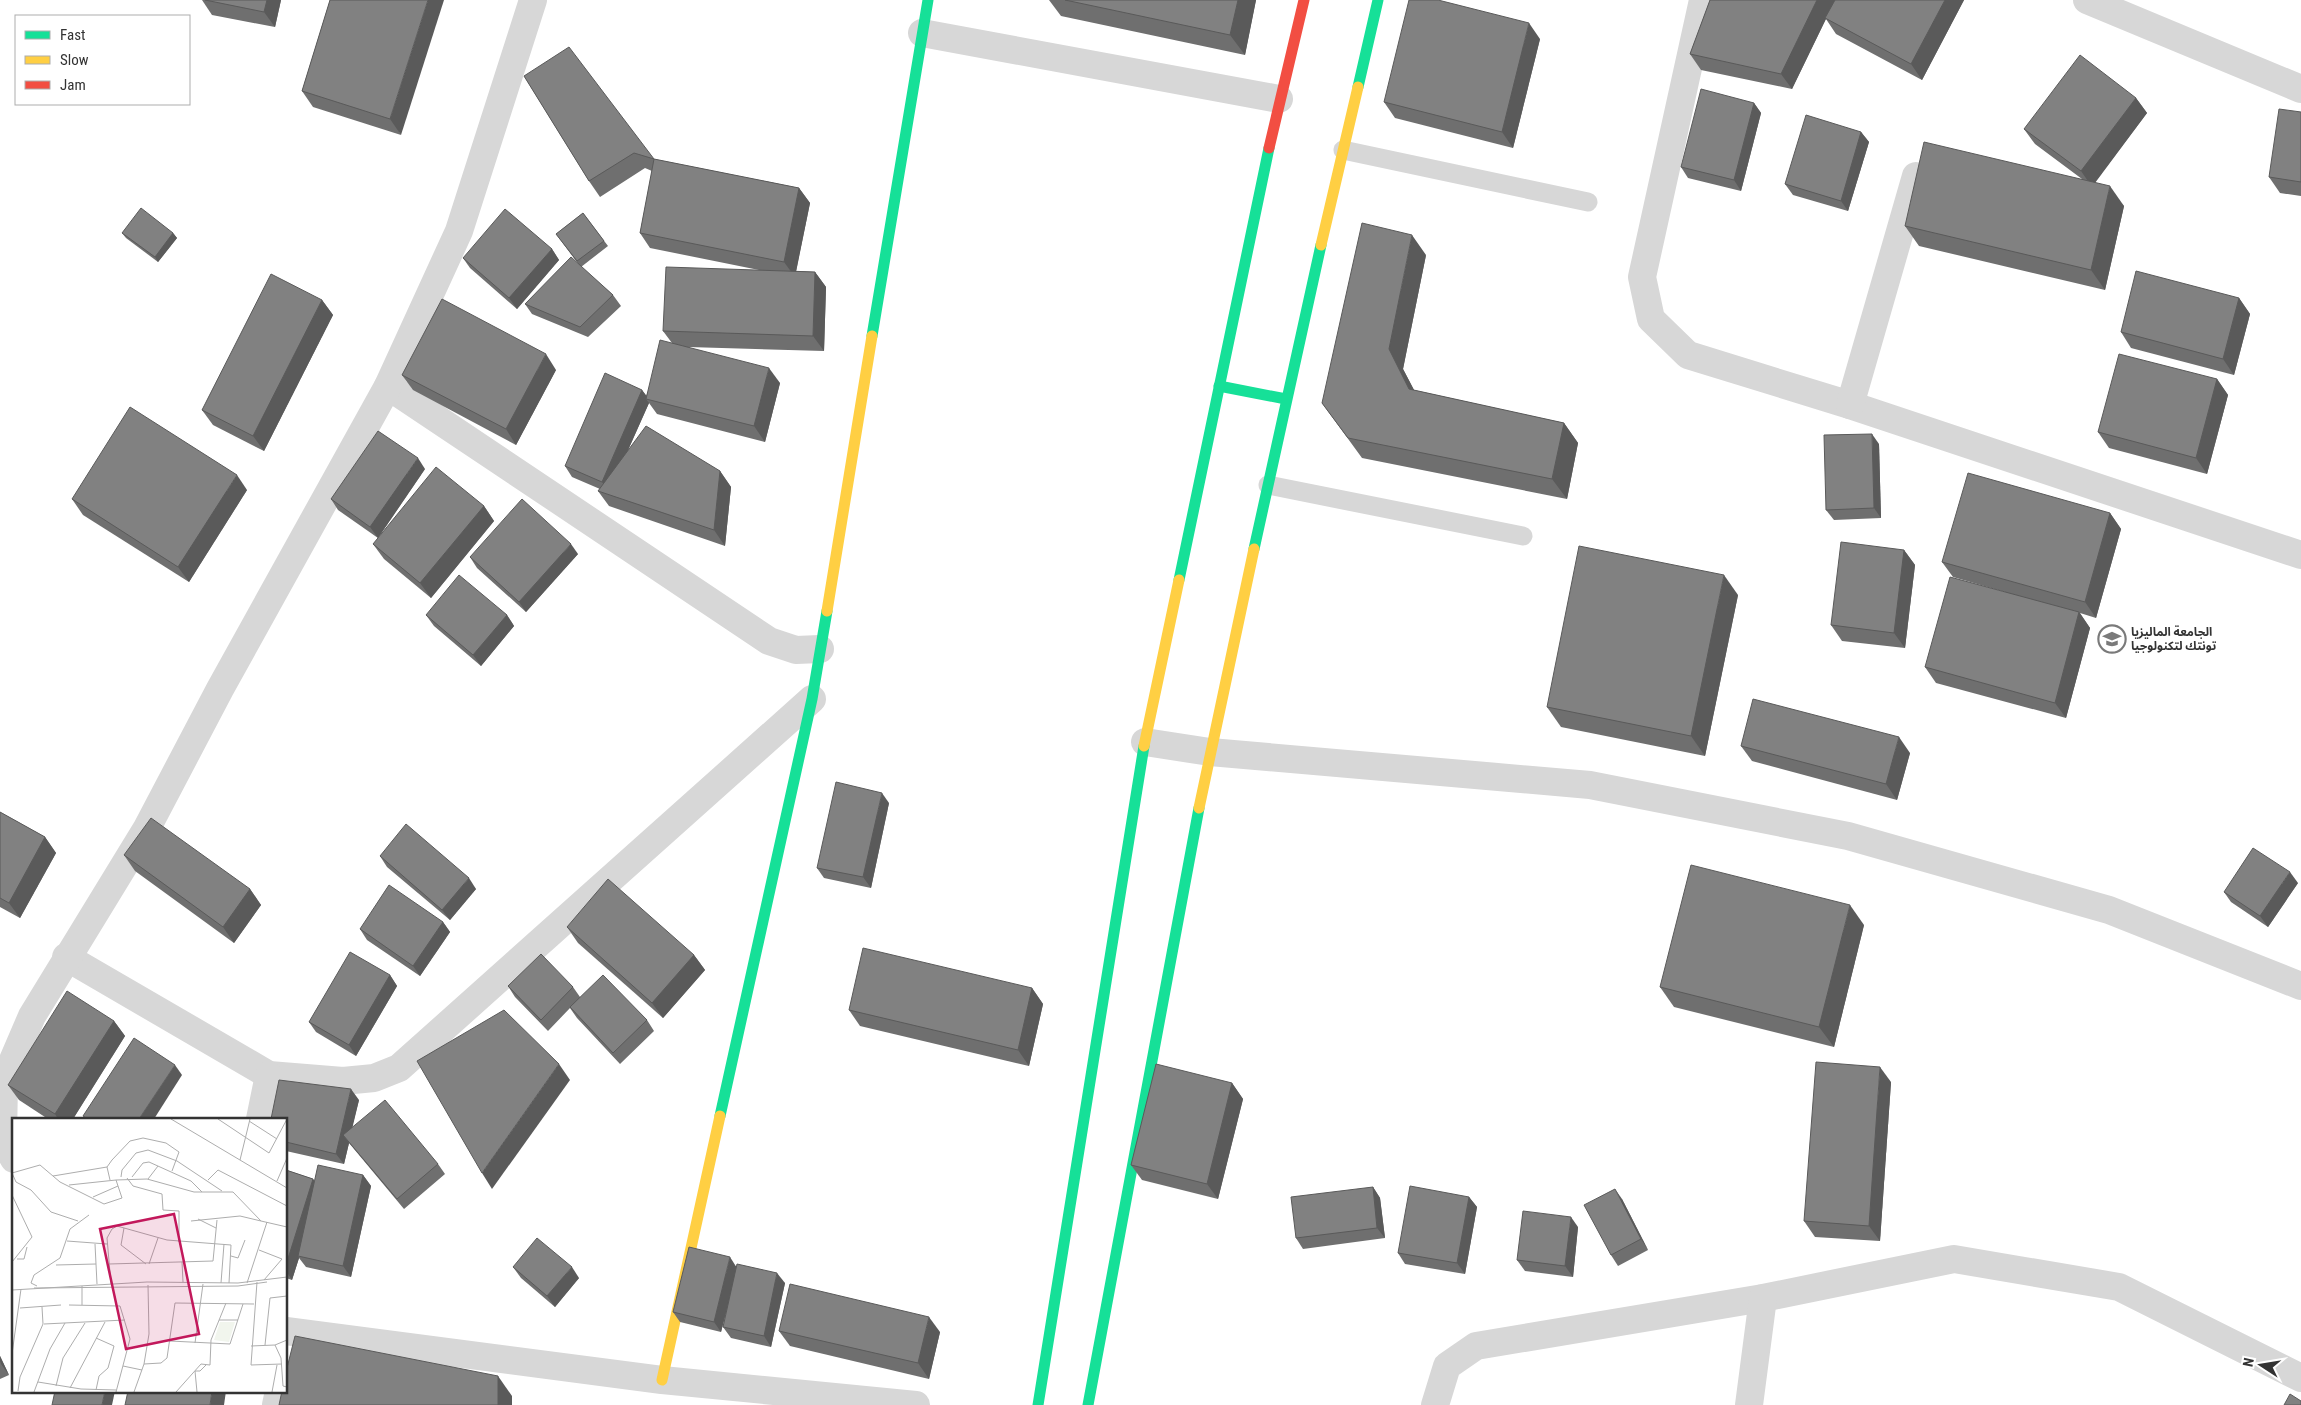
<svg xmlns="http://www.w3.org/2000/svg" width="2301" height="1405" font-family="'Roboto Condensed','Noto Sans Arabic',sans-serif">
<rect width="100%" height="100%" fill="#fff"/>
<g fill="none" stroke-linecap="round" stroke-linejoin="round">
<g stroke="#d7d7d7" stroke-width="19">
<path d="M1343,150L1588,202"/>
<path d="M1268,485L1523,536"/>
</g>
<g stroke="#d7d7d7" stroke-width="28">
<path d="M1703,0L1642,277L1651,319L1688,355L1850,405L2301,555"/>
<path d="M2087,0L2301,89"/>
<path d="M922,33L1279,99"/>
<path d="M388,386L769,641L796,650L820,649"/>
<path d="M1850,405L1916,176"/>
<path d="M1145,742L1210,752L1590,785L1848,836L2109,910L2301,986"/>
<path d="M66,957L269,1075L343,1081L374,1078L399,1068L812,699"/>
<path d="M260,1119L269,1075"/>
<path d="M14,1159L3,1140L4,1081L32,1016L147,828L220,689L388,386L459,231L533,0"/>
<path d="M286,1331L662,1380L916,1405"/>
<path d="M276,1405L279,1391"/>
<path d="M1435,1405L1447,1366L1476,1346L1763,1298L1954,1259L2119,1287L2301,1378"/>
<path d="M1749,1405L1763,1298"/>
</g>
<g stroke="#16e098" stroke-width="11">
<path d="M1358,87L1378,0"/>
<path d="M872,336L928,0"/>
<path d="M1219,386L1286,399"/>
<path d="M1254,549L1321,245"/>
<path d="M1179,580L1269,148"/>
<path d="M720,1116L812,699L827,611"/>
<path d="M1038,1405L1144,746"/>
<path d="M1088,1405L1199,808"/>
</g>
<g stroke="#ffcf43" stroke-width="11">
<path d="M1321,245L1358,87"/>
<path d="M827,611L872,336"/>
<path d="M1144,746L1179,580"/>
<path d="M1199,808L1254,549"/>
<path d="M662,1380L720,1116"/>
</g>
<path stroke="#f24e42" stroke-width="11" d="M1269,148L1304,0"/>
</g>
<g fill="#6f6f6f">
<path d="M202,0H281L275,27L212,15Z"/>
<path d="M330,0L401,135L313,107L302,91Z"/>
<path d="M1049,0H1256L1245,55L1061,16Z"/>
<path d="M1710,0H1964L1922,80L1836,34L1826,19L1792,89L1701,70L1690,54Z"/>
<path d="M1540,39L1513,148L1395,118L1384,102Z"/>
<path d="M524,76L654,159L799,188L810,203L796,271L815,272L826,287L824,351L688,347L780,383L765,442L657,414L649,403L628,450L720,471L731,487L725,546L609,506L598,491L600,489L572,477L565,466L642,390L646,396L672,343L663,331L759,270L650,248L640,233L652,171L645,168L600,197L589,181Z"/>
<path d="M2136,98L2147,113L2095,182L2124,206L2105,290L1919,246L1905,226L2082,179L2035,144L2024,129Z"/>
<path d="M1754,103L1761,113L1741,191L1688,178L1681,167Z"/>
<path d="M2301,112V196L2280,193L2269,177Z"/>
<path d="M1861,132L1869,142L1848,211L1793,195L1785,184Z"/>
<path d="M583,213L608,246L581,267L613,295L621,306L588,337L532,314L525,304L579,265L556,234Z"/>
<path d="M122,233H173L177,238L158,262L126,238Z"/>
<path d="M552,249L559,260L517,309L470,268L463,258Z"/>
<path d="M1426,255L1403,369L1414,390L1564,423L1578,443L1567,499L1362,458L1322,403Z"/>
<path d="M2239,298L2250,314L2234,375L2131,348L2121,332Z"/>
<path d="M322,300L333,315L264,451L213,425L202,410Z"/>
<path d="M556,370L516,445L413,390L402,375Z"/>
<path d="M2217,379L2228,395L2207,474L2109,448L2098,432Z"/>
<path d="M1879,444L1881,518L1834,520L1826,510Z"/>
<path d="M425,469L378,538L338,510L331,499Z"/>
<path d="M247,490L189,582L83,515L72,499Z"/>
<path d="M484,506L494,521L431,598L384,559L373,544Z"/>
<path d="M2110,513L2121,529L2096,618L2080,613L2090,628L2066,718L1936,683L1925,667L2005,592L1953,577L1942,562Z"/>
<path d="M1904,550L1915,565L1905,648L1842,641L1831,625Z"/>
<path d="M578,554L526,612L477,568L470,557Z"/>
<path d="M1738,595L1705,756L1561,727L1547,707Z"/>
<path d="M426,615H507L514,626L481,666L434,626Z"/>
<path d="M1741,746L1910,753L1897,800L1752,761Z"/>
<path d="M889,803L871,888L824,878L817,868Z"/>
<path d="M0,812L45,837L56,853L20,918L0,907Z"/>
<path d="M124,855L250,889L261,905L234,943L135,871Z"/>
<path d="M380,856L476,889L450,920L387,867Z"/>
<path d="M2298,883L2268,927L2231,902L2224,892Z"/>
<path d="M443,922L450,932L420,976L367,940L360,929Z"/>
<path d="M1864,925L1834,1047L1674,1007L1660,987Z"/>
<path d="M567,927L694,955L705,970L663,1018L578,943Z"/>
<path d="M390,975L397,986L356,1056L316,1032L309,1022Z"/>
<path d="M508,986L573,987L580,997L647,1020L654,1031L620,1064L577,1018L570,1008L548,1031L515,997Z"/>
<path d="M1032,988L1043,1004L1029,1066L860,1026L849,1010Z"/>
<path d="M114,1021L125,1036L73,1119H48L19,1100L8,1085Z"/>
<path d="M1891,1082L1880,1241L1815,1237L1804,1221Z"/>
<path d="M1232,1083L1243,1099L1218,1199L1142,1180L1131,1165Z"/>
<path d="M359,1100L352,1127L438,1164L445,1174L404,1209L349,1143L344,1164L286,1151V1119Z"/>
<path d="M286,1170L313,1179L315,1182L363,1175L371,1186L351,1277L306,1267L299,1258L292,1280L286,1278Z"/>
<path d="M1373,1187L1380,1198L1385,1238L1303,1249L1296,1238Z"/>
<path d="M1469,1197L1477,1207L1465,1274L1405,1264L1398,1253Z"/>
<path d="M1622,1199L1648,1250L1618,1266L1611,1255Z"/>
<path d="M1578,1227L1573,1277L1525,1271L1517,1260Z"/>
<path d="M736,1266L785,1283L771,1347L731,1338L723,1327L727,1310L721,1332L680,1322L673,1312Z"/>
<path d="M513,1267L579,1278L555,1307L521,1278Z"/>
<path d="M779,1331L940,1332L929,1379L790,1346Z"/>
<path d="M0,1356L9,1375L0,1379Z"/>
</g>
<g fill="#5a5a5a">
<path d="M267,0H281L275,27L264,12Z"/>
<path d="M428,0H444L401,135L390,119Z"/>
<path d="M1238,0H1256L1245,55L1230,35Z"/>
<path d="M1817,0H1835L1792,89L1781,74Z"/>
<path d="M1945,0H1964L1922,80L1911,64Z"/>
<path d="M1529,23L1540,39L1513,148L1502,132Z"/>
<path d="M2136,98L2147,113L2092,187L2081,171Z"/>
<path d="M1754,103L1761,113L1741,191L1734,180Z"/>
<path d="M1861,132L1869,142L1848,211L1841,201Z"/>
<path d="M2110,186L2124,206L2105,290L2091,270Z"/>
<path d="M799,188L810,203L795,277L784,262Z"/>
<path d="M173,233L177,238L158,262L155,257Z"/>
<path d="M1412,235L1426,255L1403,369L1424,409L1409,389L1389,349Z"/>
<path d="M552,249L559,260L517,309L509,298Z"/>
<path d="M815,272L826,287L824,351L813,336Z"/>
<path d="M2239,298L2250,314L2234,375L2223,359Z"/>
<path d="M322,300L333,315L264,451L253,436Z"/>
<path d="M546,354L556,370L516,445L506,429Z"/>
<path d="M769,368L780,383L765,442L754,426Z"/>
<path d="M2217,379L2228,395L2207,474L2196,458Z"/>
<path d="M642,390L649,399H646L649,403L609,493L602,482Z"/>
<path d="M1564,423L1578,443L1567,499L1552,479Z"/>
<path d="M1872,434L1879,444L1881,518L1874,508Z"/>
<path d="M418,458L425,469L378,538L370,527Z"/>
<path d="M720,471L731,487L725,546L714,530Z"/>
<path d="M237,475L247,490L189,582L178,567Z"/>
<path d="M484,506L494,521L431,598L420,583Z"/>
<path d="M2110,513L2121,529L2096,618L2085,602Z"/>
<path d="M571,544L578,554L526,612L519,602Z"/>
<path d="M1904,550L1915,565L1905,648L1894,633Z"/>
<path d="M1724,575L1738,595L1705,756L1691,736Z"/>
<path d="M2079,612L2090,628L2066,718L2055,703Z"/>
<path d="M507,615L514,626L481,666L473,655Z"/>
<path d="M1899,737L1910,753L1897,800L1886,784Z"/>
<path d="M882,793L889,803L871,888L863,877Z"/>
<path d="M45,837L56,853L20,918L9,903Z"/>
<path d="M2290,872L2298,883L2268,927L2260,916Z"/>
<path d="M469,878L476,889L450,920L442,910Z"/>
<path d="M250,889L261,905L234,943L223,927Z"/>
<path d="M1850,905L1864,925L1834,1047L1819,1027Z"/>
<path d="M443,922L450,932L420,976L413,966Z"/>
<path d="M694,955L705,970L663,1018L652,1003Z"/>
<path d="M390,975L397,986L356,1056L349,1045Z"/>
<path d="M1032,988L1043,1004L1029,1066L1018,1050Z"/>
<path d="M114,1021L125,1036L73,1119H58L55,1114Z"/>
<path d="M559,1064L570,1080L492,1189L482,1173Z"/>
<path d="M175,1065L182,1075L154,1119H139Z"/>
<path d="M1880,1067L1891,1082L1880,1241L1869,1226Z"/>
<path d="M1232,1083L1243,1099L1218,1199L1207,1184Z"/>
<path d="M351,1089L359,1100L349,1142L343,1135L349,1143L344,1164L336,1154Z"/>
<path d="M363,1175L371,1186L351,1277L343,1266Z"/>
<path d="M313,1179L320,1190L298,1256L299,1258L292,1280L286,1271V1265Z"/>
<path d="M1373,1187L1380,1198L1385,1238L1377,1228Z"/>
<path d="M1615,1189L1622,1199L1648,1250L1641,1239Z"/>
<path d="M1469,1197L1477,1207L1465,1274L1457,1263Z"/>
<path d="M1571,1217L1578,1227L1573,1277L1565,1266Z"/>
<path d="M730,1257L737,1268L721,1332L714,1322Z"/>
<path d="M572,1267L579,1278L555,1307L547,1296Z"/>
<path d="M777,1273L785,1283L771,1347L764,1336Z"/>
<path d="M929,1317L940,1332L929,1379L918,1363Z"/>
<path d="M0,1356L9,1375L1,1364L0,1361Z"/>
<path d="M498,1376L512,1396V1405H498Z"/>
<path d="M105,1391H115L112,1405H102Z"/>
<path d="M212,1391H226L224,1405H210Z"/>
</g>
<g fill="#818181" stroke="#5a5a5a">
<path d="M205,0H267L264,12Z"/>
<path d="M330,0H428L390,119L302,91Z"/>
<path d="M1065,0H1238L1230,35Z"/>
<path d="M1409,0H1438L1529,23L1502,132L1384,102Z"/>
<path d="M1710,0H1817L1781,74L1690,54Z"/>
<path d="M1835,0H1945L1911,64L1825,18Z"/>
<path d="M569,47L654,159L634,153L589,181L524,76Z"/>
<path d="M2080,55L2136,98L2081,171L2024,129Z"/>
<path d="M1701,89L1754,103L1734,180L1681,167Z"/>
<path d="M2279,109L2301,112V182L2269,177Z"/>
<path d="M1806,115L1861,132L1841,201L1785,184Z"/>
<path d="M1924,142L2110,186L2091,270L1905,226Z"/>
<path d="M654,159L799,188L784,262L640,233Z"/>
<path d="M141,208L173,233L155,257L122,233Z"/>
<path d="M505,209L552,249L509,298L463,258Z"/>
<path d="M583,213L604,241L577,261L556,234Z"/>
<path d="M1362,223L1412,235L1389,349L1409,389L1564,423L1552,479L1348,438L1322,403Z"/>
<path d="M571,257L613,295L580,327L525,304Z"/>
<path d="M666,267L815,272L813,336L663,331Z"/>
<path d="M2136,271L2239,298L2223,359L2121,332Z"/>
<path d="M271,274L322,300L253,436L202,410Z"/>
<path d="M442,299L546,354L506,429L402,375Z"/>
<path d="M660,340L769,368L754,426L646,399Z"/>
<path d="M2119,354L2217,379L2196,458L2098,432Z"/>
<path d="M605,373L642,390L602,482L565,466Z"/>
<path d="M130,407L237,475L178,567L72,499Z"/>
<path d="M646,426L720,471L714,530L598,491Z"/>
<path d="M378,431L418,458L370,527L331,499Z"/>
<path d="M1872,434L1874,508L1826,510L1824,435Z"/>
<path d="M436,467L484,506L420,583L373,544Z"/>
<path d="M1968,473L2110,513L2085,602L1942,562Z"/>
<path d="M522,499L571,544L519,602L470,557Z"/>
<path d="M1841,542L1904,550L1894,633L1831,625Z"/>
<path d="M1579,546L1724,575L1691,736L1547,707Z"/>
<path d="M459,575L507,615L473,655L426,615Z"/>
<path d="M1950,577L2079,612L2055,703L1925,667Z"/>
<path d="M1753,699L1899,737L1886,784L1741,746Z"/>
<path d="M836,782L882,793L863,877L817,868Z"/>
<path d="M0,812L45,837L9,903L0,898Z"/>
<path d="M151,818L250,889L223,927L124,855Z"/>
<path d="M406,824L469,878L442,910L380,856Z"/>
<path d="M2253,848L2290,872L2260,916L2224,892Z"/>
<path d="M1691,865L1850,905L1819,1027L1660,987Z"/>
<path d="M608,879L694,955L652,1003L567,927Z"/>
<path d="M389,885L443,922L413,966L360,929Z"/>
<path d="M863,948L1032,988L1018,1050L849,1010Z"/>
<path d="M350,952L390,975L349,1045L309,1022Z"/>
<path d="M541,954L573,987L541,1020L508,986Z"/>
<path d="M603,975L647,1020L613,1053L570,1007Z"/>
<path d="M67,991L114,1021L55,1114L8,1085Z"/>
<path d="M504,1010L559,1064L482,1173L417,1061Z"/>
<path d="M134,1038L175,1065L139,1119H88L83,1116Z"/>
<path d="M1816,1062L1880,1067L1869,1226L1804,1221Z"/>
<path d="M1156,1064L1232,1083L1207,1184L1131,1165Z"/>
<path d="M279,1080L351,1089L336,1154L286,1142V1119H271Z"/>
<path d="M385,1100L438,1164L397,1199L343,1135Z"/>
<path d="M318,1165L363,1175L343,1266L298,1256Z"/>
<path d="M286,1170L313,1179L286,1265Z"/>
<path d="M1410,1186L1469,1197L1457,1263L1398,1253Z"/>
<path d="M1373,1187L1377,1228L1296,1238L1291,1197Z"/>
<path d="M1615,1189L1641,1239L1611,1255L1584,1205Z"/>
<path d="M1523,1211L1571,1217L1565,1266L1517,1260Z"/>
<path d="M537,1238L572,1267L547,1296L513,1267Z"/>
<path d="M689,1247L730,1257L714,1322L673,1312Z"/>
<path d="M737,1264L777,1273L764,1336L723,1327Z"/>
<path d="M790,1284L929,1317L918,1363L779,1331Z"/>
<path d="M295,1336L498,1376V1405H279L282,1391H286V1372Z"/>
<path d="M55,1391H105L102,1405H52Z"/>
<path d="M128,1391H212L210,1405H125Z"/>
<path d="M2290,1394L2301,1401V1405H2284Z"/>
</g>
<defs>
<g id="university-ring" transform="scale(1.4375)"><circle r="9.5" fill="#fff" stroke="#7a7a7a" stroke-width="1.5"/><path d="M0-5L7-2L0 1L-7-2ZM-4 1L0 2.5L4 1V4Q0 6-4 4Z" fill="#7a7a7a"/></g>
</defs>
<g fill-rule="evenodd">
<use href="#university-ring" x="2112" y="639"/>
</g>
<g text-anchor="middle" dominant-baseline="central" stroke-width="5" stroke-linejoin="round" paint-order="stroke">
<g font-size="12" font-weight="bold" fill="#333" stroke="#fff" text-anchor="start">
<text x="2131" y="632">الجامعة الماليزيا<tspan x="2131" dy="14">تونتك لتكنولوجيا</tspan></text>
</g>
</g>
<g transform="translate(12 1118)">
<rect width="275" height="275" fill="#fff"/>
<path d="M208,204H223L217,224L202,222Z" fill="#f1f5ed"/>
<path fill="none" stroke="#adadad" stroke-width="1" d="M159,1L275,70M206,1L257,35L275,1M237,3L265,21M228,42L238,1M0,55L28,47L48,64L92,86L110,80L106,68M0,55L4,64L19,72L39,94L66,103M41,58L95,49M109,59L110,52L124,35L136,32L165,43L210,73M120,59L131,45L137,44L179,63L190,74M115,60L121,68L150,76L151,92L167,93V124M136,61L146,48M98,62L95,49L100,42L118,23L131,20L154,25L167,34L160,53M104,62L135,61L182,74H221L249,103L275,109M196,62L206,52L275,88M265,63L275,40M57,67L104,62L106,68L81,79M0,77L20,119L0,144M186,101L204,110M179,103L228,98L249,103M112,110L109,127L134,146M55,123L95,126M247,132L270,141L252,162M219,138L226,140L233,122M5,141H12L15,129M170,144L171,164M84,146L85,166M97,146L201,143L205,102M137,146L146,120M44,147L84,146L83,126M245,164L239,247L270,246M209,165L212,126M235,165L255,104M99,166L95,120L100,111L105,108L155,122L219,127L217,165M25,168L19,165L22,157L48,140L58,111L77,97M70,168V187M22,170L226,168L255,164M0,172L135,164L226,165L275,159M57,187L108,188L118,221L104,274M8,190L49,187M207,202H226M32,206L113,202M275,222L263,227L269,240L271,268L275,269M158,223L218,226L231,186M183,225L191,166M253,227L258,180L275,178M239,228L263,227M0,236L9,171M132,246L149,245L155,240L163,185L242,186M111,248L130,252M26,264L69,271L104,272M44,268L51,240L73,205M58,270L93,204M84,272L87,258L96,250L102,228L84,220M6,273L8,259L31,206L30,189M22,274L38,231L53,205M122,274L132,246L137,216L136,167M164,274L189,246L198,247L199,222L214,185M185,274L183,253H188L194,247M260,274L265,247"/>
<path fill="#c2185b" fill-opacity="0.15" stroke="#c2185b" stroke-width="2.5" d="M162,96L187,216L114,231L88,111Z"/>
<rect width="275" height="275" fill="none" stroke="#333" stroke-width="2.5"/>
</g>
<rect x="15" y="15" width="175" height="90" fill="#ffffff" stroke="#adadad"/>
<rect x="25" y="31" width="25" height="8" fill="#16e098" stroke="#adadad"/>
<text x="60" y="40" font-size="15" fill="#333333">Fast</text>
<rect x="25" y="56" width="25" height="8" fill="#ffcf43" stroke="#adadad"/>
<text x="60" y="65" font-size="15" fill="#333333">Slow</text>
<rect x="25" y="81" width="25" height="8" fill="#f24e42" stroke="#adadad"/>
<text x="60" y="90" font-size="15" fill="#333333">Jam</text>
<g transform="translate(2261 1365) rotate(282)" stroke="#ffffff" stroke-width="4" paint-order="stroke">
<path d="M0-4L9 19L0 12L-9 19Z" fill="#333333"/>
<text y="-8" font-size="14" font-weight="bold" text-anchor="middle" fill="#333333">N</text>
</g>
</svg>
